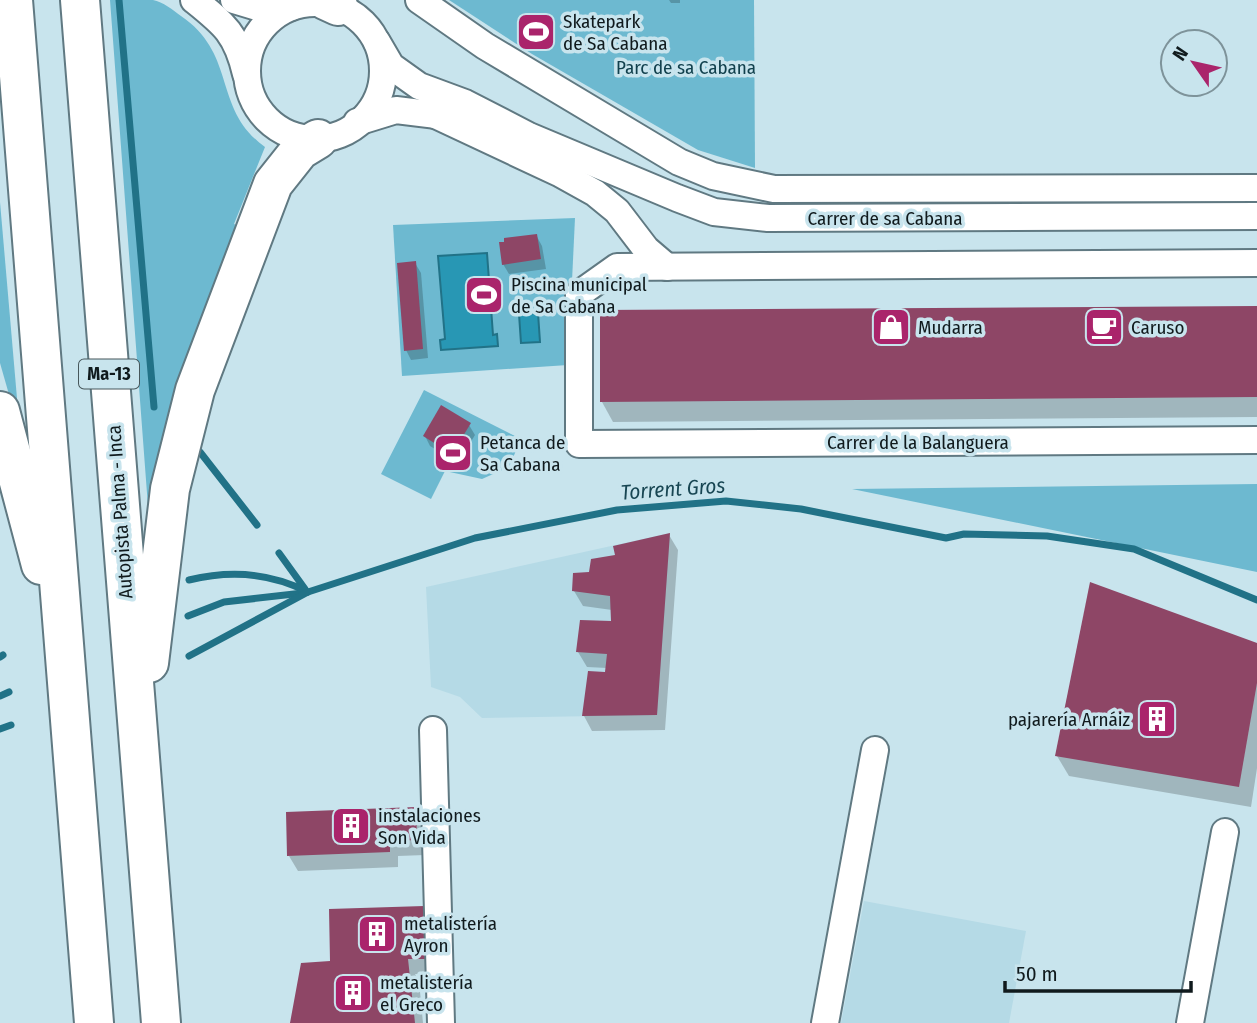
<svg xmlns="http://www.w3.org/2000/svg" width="1257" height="1023" font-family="'Fira Sans Condensed',sans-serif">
<rect width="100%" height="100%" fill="#c8e4ed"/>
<g fill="#b5dae6">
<path d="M670,533L657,715L482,718L460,697L431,687L426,587Z"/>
<path d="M864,901L1026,931L1009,1023H841Z"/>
</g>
<g fill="#6db9d0">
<path d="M110,0C123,0 140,0 153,0C163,2 173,10 181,16C238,55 212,109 265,147L234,224L241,227L149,520Z"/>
<path d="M449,0H754L755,168L698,150L532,54Z"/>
<path d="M0,202L20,433L0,363Z"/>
<path d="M575,218L568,365L402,376L393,225Z"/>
<path d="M424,390L521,439L509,467L482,479L445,471L431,499L381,474Z"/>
<path d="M1257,484V572L852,489Z"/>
</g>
<g fill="#2897b4" stroke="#217287" stroke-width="2">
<path d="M487,253L493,335L497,334L498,346L441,350L440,340L445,339L438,256Z"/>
<path d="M538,313L540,342L521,343L519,314Z"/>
</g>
<g fill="#0003">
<path d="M669,0H680V3H671Z"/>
<path d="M536,235L542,246L546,269L509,274L503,264Z"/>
<path d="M415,263L421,273L428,358L411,360L406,350Z"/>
<path d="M1257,308V417L613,422L602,402Z"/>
<path d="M469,425L475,435L458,463L430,446L425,436Z"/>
<path d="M669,535L678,550L665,730L592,731L584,716L607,668L587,667L578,652L612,623V610L583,606L574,591L591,573L617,556Z"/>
<path d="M1257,645V768L1251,807L1069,776L1057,756Z"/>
<path d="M415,808L424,824L425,855L398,856V867L298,871L289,856Z"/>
<path d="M423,908L432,923L433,974H415L419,981L423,1023H292L334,964Z"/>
</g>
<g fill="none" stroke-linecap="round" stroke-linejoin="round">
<g stroke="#217287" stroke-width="7">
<path d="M119,0L154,407"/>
<path d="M200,452L257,525"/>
<path d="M279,553L305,589"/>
<path d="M189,580C230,570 269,572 308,592"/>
<path d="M188,616L224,602L303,593"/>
<path d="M189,656L308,592L475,538L617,510L726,501L801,509L946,538L964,534L1047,536L1134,549L1257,600"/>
<path d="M0,657L3,655"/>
<path d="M0,696L9,692"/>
<path d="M0,729L11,725"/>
</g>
</g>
<g fill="#8e4666">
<path d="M537,234L541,259L502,265L499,242H504V238Z"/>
<path d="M416,261L423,349L404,351L397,263Z"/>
<path d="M1257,306V397L600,402V310Z"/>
<path d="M441,405L471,423L452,454L423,436Z"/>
<path d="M670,533L657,715L582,716L588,671L605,672L607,654L576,652L580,620L611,621L610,596L572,591L573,573L589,572L591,559L615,555L613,546Z"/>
<path d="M1090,582L1257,643V683L1239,787L1055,756Z"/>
<path d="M416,807L417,840L390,841V852L287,856L286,812Z"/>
<path d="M424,906L425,959H408L415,1023H290L301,963L330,961L329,909Z"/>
</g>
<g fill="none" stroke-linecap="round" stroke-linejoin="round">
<g stroke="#607982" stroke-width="30">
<g id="minor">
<path d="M194,0C224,24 237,34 246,74"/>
<path d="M234,0L264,9L291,7"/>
<path d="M419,0L485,46L679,162L713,176L774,189L1257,188"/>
<circle cx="315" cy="71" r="68"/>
<path d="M377,42L391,66L419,86L465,103L529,136L677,198L714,212L768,218L1257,216"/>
<path d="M429,112L559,173L595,193L617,211L646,249L667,267"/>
<path d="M357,122L396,110L445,116"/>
<path d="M1257,263L617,267L579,294V444L1257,440"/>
<path d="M433,730L441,1023"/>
<path d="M825,1023L875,750"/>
<path d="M1190,1023L1225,832"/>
</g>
</g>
<g stroke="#607982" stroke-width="42">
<g id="highway">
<path d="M13,0L94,1023"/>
<path d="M80,0L161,1023"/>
<path d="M325,0L338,6"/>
<path d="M0,411L41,565"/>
<path d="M149,663L170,489L195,390L273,184L300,150L318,139"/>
</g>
</g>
<use href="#minor" stroke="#fff" stroke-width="26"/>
<use href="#highway" stroke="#fff" stroke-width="38"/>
</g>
<defs>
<g id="stadium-square" transform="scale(2.0125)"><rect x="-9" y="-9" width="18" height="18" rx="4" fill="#aa246b" stroke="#c8e4ed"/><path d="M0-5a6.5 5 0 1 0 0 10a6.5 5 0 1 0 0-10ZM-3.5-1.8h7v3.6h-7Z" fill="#fff"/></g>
<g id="shop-square" transform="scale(2.0125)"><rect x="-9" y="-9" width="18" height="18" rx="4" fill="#aa246b" stroke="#c8e4ed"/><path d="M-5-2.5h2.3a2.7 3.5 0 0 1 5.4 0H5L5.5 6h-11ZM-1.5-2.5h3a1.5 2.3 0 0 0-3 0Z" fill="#fff"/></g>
<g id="cafe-square" transform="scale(2.0125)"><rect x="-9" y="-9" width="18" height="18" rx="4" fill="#aa246b" stroke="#c8e4ed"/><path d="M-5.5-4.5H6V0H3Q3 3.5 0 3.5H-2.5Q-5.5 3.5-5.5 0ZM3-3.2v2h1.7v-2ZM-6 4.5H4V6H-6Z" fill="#fff"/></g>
<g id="building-square" transform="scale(2.0125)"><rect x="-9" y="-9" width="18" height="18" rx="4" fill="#aa246b" stroke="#c8e4ed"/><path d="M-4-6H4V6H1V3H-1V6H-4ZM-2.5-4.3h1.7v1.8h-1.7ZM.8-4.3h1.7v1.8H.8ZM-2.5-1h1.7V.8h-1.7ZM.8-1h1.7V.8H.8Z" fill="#fff"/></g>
</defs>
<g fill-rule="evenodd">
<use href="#stadium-square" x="536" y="32"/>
<use href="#stadium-square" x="484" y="295"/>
<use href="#shop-square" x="891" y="327"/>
<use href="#cafe-square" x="1104" y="327"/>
<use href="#stadium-square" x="453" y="453"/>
<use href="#building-square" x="1157" y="719"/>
<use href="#building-square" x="351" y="826"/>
<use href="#building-square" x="377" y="934"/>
<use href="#building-square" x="353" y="993"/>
</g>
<g text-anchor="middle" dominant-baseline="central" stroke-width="7" stroke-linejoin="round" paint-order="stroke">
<rect fill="#c8e4ed" stroke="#47575b" stroke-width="2" x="79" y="359.5" width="60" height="29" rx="5"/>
<g font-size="18" font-weight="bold" fill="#101a1d">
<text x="109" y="374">Ma-13</text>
</g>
<g font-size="19" fill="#101a1d" stroke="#c8e4ed" text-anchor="start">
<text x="563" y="21">Skatepark<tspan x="563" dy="22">de Sa Cabana</tspan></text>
<text x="511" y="284">Piscina municipal<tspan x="511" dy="22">de Sa Cabana</tspan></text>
<text x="918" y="327">Mudarra</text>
<text x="1131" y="327">Caruso</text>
<text x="480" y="442">Petanca de<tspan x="480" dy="22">Sa Cabana</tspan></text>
<text x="1130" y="719" text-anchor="end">pajarería Arnáiz</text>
<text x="378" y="815">instalaciones<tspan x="378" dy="22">Son Vida</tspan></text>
<text x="404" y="923">metalistería<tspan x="404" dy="22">Ayron</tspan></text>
<text x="380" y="982">metalistería<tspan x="380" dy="22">el Greco</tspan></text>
</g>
<g font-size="19" fill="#11404d" stroke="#c8e4ed">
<text x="686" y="67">Parc de sa Cabana</text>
</g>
<g font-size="19" fill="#101a1d" stroke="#c8e4ed">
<text x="885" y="218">Carrer de sa Cabana</text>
<text x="918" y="442">Carrer de la Balanguera</text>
<text transform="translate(120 512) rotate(-94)">Autopista Palma - Inca</text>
</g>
<g font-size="21" font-style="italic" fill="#184653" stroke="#c8e4ed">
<text transform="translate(673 489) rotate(-4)">Torrent Gros</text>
</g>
</g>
<g transform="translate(1194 63) rotate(304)"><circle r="33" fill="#c8e4ed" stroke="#7e939a" stroke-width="2"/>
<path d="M0-5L12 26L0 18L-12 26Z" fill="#aa246b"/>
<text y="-10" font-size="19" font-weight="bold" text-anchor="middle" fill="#101a1d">N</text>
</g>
<path d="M1005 981v10h186v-10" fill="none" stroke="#101a1d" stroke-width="3.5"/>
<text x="1016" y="981" font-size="21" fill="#101a1d" stroke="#c8e4ed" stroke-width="5" paint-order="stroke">50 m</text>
</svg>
